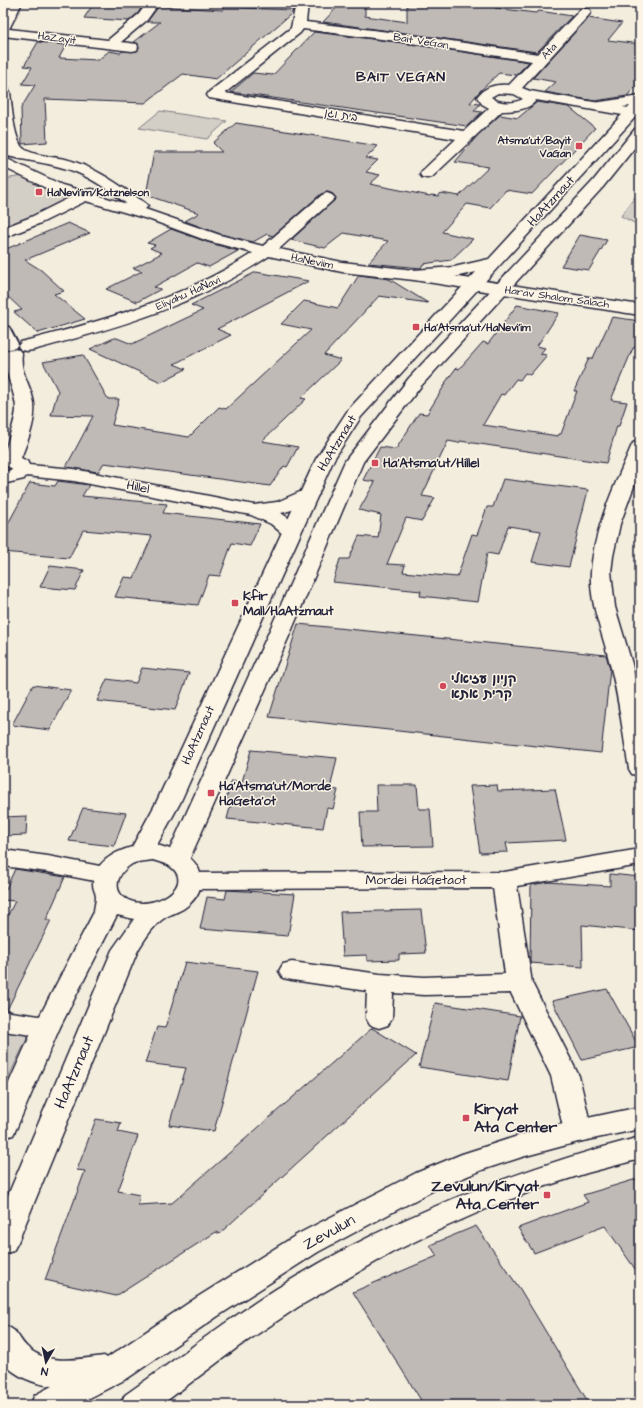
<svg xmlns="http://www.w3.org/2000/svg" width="643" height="1408" font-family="'Architects Daughter','Playpen Sans Hebrew',sans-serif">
<rect width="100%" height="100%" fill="#f3edde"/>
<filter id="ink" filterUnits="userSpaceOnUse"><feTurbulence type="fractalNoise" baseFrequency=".025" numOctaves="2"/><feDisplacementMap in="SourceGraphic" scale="8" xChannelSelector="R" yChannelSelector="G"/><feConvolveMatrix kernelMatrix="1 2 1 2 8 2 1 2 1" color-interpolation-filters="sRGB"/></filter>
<g filter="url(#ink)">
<g fill="#d4cfc6" stroke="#7b7880">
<path d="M160,111L227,121L207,139L139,128Z"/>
<path d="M24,176L46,189L75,196L3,233V179Z"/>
<path d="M640,190V226L621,216Z"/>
<path d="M3,1028L30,1032L3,1089Z"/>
</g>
<g fill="#bfbab6" stroke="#22223b">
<path d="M94,3H108L143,5L138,13L129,21L84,18Z"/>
<path d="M224,3H241V8L293,10L292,13L216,79L183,74L145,103L45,99L47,142L22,144L21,108L35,85L22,84L32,67L24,66L38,42L66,45L59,58L98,60L109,51L120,53L123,51H137L139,47L138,44L134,42L160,22H147L159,6L223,10Z"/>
<path d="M341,3H365V16L407,22V3H495V8L536,13L539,11L572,16L537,52L397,32L323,22Z"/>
<path d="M588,18L622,23L608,40L640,44V81L627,96L595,101L545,92L556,82L533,78Z"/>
<path d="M314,32L397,42L529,62L516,75L499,73L479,92L470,103L480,104L474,111L482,112L467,126L231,92L253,73L273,75Z"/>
<path d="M537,102L569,107L595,128L532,194L506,190L490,208L467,204L442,232L473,239L451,260L423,264L421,268L368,263L388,241L344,233L325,248L291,240L336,199L333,194L328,192L321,194L273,236L267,234L253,242L220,234L185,221L199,213L146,195L154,152H222L213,143L236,123L378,146L366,158L378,160L366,172L380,175L370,184L430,196L431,195L438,196L441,193L459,196L489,167L455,162L478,135L500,115L518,118Z"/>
<path d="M68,223L90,233L25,260L41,270L64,291L54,294L85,319L38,333L14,312L22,310L3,292V247L6,249Z"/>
<path d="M171,229L207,242L238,251L209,267L197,263L154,287L161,289L137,302L106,289L142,271L133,268L162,253L150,248L155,245L147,243Z"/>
<path d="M580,235L607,240L589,270L561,266Z"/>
<path d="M256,272L309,281L217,329L231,335L174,364L186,369L161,382L90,349L114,338H117L132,344L203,310L191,305Z"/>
<path d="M359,275L389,279L428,303L379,296L324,355L341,360L301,398L306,399L262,441L298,447L287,467L284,466L270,486L104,463L98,472L66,467L93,416L51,415L58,391L43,362L83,355L108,399H119L112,425L189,437L219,407L226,409L311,330L281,324L304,301L338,308Z"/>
<path d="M517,305L559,313L537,346L545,348L540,354L547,355L530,375L525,373L520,380L516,379L504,395L501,394L483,425L558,436L559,434H561L577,391H574L589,358H593L612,317L640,321V335L635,348H633L611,400L627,402L619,426H617L606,463L460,441L459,443L448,441L422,496L435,498L422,521L406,518L387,564L405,565L403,572L457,577L472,534L477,535L487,507H493L503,479L588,490L569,567L532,562L541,531L508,526L498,555L487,553L478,602L420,596L421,591L333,582L340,559H349L359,536L378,538L381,515L359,510L375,482L363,480L380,447L396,449L419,413L427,414L446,383H445L456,368L459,369L483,342L488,344Z"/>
<path d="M58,481L89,485L82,496L167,504L163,513L260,524L250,546L232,543L220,576L209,575L198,605L115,597L124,577L134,578L152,536L83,530L69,558L3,552V533L30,483L55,486Z"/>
<path d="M50,566L84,570L75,590L40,587Z"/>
<path d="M298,624L606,655L610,669L601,753L269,717Z"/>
<path d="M142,668L189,673L175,710L97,701L107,679L136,683Z"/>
<path d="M33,685L71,690L50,730L12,725Z"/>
<path d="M251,750L337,758L330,789L338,790L333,809L327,808L323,828L227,819L232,800H226L231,781L242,782Z"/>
<path d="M376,785H417L419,809H430L433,846L362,847L360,812H377Z"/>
<path d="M497,785L498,791L555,789L566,840L506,843L508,852L480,853L470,786Z"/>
<path d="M83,808L126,813L114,846L69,841Z"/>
<path d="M27,816L26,835L3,836V817Z"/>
<path d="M15,869L65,877L46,920H51L7,1010H3V925L15,901L3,900V895Z"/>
<path d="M610,874L640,877V931L582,925L583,967L530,963L531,885L547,882L610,886Z"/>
<path d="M227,890L295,894L288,936L200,929L207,897L225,899Z"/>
<path d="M421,910L426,953L399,954V960L367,961V955L343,956L340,912Z"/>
<path d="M185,962L258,971L214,1131L169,1125L186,1068L145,1063L157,1027L165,1028Z"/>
<path d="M607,989L639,1047L582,1060L552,1001Z"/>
<path d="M435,1003L520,1016L508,1081L419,1067Z"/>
<path d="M372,1028L416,1055L219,1234L216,1232L116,1296L45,1280L85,1171L77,1170L96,1119L121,1123L118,1132L138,1136L118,1191L140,1195L138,1205L172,1203Z"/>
<path d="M640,1178V1276L605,1226L534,1253L518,1228L588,1202L583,1195Z"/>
<path d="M476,1226L520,1289L590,1405H424L353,1292L437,1256L430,1245Z"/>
</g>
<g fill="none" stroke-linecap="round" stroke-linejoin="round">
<g stroke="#22223b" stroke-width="3">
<g id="minor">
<path d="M10,3H22L9,29L108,40L139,14L147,3H159L147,20L121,42L137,44L138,47L137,50L132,51L3,36V16Z"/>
<path d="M296,3H308L306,22L397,33L538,54L581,9H589L591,12L589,15L522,88L530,91L640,110V118L536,100C530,110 513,111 502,111L432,177L427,178L422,177L420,174L422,171L456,139L209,98L207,95L209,92L291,28ZM303,29L397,41L532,61L509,85C497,84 485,86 477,97L482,104L489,108L464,131L225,93L300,33ZM498,93L514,94L523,99C514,104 499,104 491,97Z"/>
<path d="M3,88L8,89L10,92C12,108 13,132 21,146C27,155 54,157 65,159C96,167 119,185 145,203L148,206L145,209L220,235L263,246L322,195L327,193L332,195L335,198L332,201L279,249L342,262L414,270L640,305V315L414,280L342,272L269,256C194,306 119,327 33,350L27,351L21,350L18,346L21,342C102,321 182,299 253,253L208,241L151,220L86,201L41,223L3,238V228L31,217L71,197L52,191L3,167V157L62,185L83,191L91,189L96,190L98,193L97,195L127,204C111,192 95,180 76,172C53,163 27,161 3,155V147L8,148L3,133Z"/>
<path d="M3,326L9,327L18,344L15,348L9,349L3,348Z"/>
<path d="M13,349L19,350L22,354C19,373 32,386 34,404C36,423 27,442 21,458L27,461L29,465L74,469L254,505L277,502L309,488L316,490L319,494C311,505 293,510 281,513L294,522L301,531L298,535L291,537L284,535L271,524L251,515L74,481L26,476L24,479L3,484V472L12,470L11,468L4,465C0,458 16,423 16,409C16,390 0,368 7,350Z"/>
<path d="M640,441V470L620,524L613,556L611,572L615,607L632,664L640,703V776L632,774L629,769C623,734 619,698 610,664C603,633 589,604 591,572C594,528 614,487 631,447L633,443Z"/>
<path d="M640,849V865L517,886L532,983L579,1076L592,1131L588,1139L578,1142L568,1139L564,1131L551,1076L511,993L424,995L393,993L392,1018L388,1025L379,1028L370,1025L366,1018L367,991L292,980L283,978L279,971L283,964L292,962L380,974L424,977L505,974L493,888L191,889L182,887L179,881L182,875L191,873L504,872Z"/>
<path d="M3,850L48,856L105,867L114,869L117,875L114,881L105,883L48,872L3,866Z"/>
<path d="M3,1011L47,1017L56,1020L60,1027L56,1034L47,1037L3,1031Z"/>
</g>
</g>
<g stroke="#22223b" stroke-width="3">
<g id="major">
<path d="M640,96V112L361,417L334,459L180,803L157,845L170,849L268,634L345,461L409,378L593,181L635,129L640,128V141L603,187L421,386L363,462L290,634L190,858C208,874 203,896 183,909C178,912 171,914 166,917C154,924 145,939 138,950L18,1242L13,1251L3,1254V1207L112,950L134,919L117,915L60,1027L17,1127L13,1135L3,1138V1096L34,1027L94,912C94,907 96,902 96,897C96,893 93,889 93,885C93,863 114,852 132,847L156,803L316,459L348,410L476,272C455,277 430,284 408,278L406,275L408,272L414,270L454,267L489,259L630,106L599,110L594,109L592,106L594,103ZM153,860C158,862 164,863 168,865C199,884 153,912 128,900C110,891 118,872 132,864C138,861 146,861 153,860Z"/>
<path d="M640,1107V1129L578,1142L522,1157L482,1170L436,1189L318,1252L218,1316L128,1378L76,1405H30L35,1395L52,1386C34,1384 16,1376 3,1363V1325C20,1331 16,1336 27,1347C48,1366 78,1359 104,1356L107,1358L196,1298L298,1234L416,1173L462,1154L521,1135L578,1120Z"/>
<path d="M640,1137V1159L587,1173L543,1187L493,1206L443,1228L393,1252L298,1307L238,1347L161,1405H120L125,1395C175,1360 224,1322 276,1289C390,1218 511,1171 640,1137Z"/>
</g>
</g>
<use href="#minor" fill="#fcf5e5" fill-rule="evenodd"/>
<use href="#major" fill="#fcf5e5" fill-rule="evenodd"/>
</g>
</g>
<g fill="#d1495b" stroke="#fcf5e5" stroke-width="1.5">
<rect x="575" y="142" width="8" height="8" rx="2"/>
<rect x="35" y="188" width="8" height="8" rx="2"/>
<rect x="412" y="323" width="8" height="8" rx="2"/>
<rect x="371" y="459" width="8" height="8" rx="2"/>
<rect x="231" y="599" width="8" height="8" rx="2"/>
<circle cx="443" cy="686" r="4"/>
<rect x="207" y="789" width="8" height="8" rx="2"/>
<rect x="462" y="1114" width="8" height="8" rx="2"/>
<rect x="543" y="1191" width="8" height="8" rx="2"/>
</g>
<g text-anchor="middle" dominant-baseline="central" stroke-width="3" stroke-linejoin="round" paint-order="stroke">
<g font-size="11" fill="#22223b" stroke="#fcf5e5">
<text transform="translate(57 38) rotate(7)">HaZayit</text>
<text transform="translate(421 41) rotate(9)">Bait VeGan</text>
<text transform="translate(549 51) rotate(-47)">Ata</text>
<text transform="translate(341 115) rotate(9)">בית וגן</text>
<text transform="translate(312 261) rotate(11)">HaNeviim</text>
<text transform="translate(188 293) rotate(-24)">Eliyahu HaNavi</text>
<text transform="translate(557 297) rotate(8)">Harav Shalom Salach</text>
</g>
<g font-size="11" font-weight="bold" fill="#22223b" stroke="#fcf5e5" text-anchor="start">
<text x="571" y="140" text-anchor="end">Atsma'ut/Bayit<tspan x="571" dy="13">VaGan</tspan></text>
<text x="47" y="192">HaNevi'im/Katznelson</text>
<text x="424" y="327">Ha'Atsma'ut/HaNevi'im</text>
</g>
<g font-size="13" fill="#22223b" stroke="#fcf5e5">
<text transform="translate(551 201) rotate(-48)">HaAtzmaut</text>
<text transform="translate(337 443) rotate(-59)">HaAtzmaut</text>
<text transform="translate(138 487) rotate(11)">Hillel</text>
<text transform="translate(198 735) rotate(-66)">HaAtzmaut</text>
<text x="416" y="880">Mordei HaGetaot</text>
</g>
<g font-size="13" font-weight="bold" fill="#22223b" stroke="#fcf5e5" text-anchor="start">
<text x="383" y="463">Ha'Atsma'ut/Hillel</text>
<text x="243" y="596">Kfir<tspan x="243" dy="15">Mall/HaAtzmaut</tspan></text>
<text x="451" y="679">קניון עזיאלי<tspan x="451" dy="15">קרית אתא</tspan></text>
<text x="219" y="786">Ha'Atsma'ut/Morde<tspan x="219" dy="15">HaGeta'ot</tspan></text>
</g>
<g font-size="14" font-weight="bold" letter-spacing="1" fill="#22223b" stroke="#fcf5e5">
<text x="401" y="77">BAIT VEGAN</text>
</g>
<g font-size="16" fill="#22223b" stroke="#fcf5e5">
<text transform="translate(74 1072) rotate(-67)">HaAtzmaut</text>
<text transform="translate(329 1232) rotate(-29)">Zevulun</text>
</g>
<g font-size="16" font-weight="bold" fill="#22223b" stroke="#fcf5e5" text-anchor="start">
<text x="474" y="1109">Kiryat<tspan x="474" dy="18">Ata Center</tspan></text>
<text x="539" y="1186" text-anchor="end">Zevulun/Kiryat<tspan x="539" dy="18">Ata Center</tspan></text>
</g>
</g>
<rect width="643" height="1408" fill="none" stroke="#fcf5e5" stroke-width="16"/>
<rect x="8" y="8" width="627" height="1392" fill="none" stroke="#22223b" stroke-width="1.5" filter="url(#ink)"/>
<g transform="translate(46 1362) rotate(189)" stroke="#fcf5e5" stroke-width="3" paint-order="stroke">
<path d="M0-3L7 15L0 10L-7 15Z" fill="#22223b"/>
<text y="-6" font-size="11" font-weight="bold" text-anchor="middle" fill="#22223b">N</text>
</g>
</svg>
